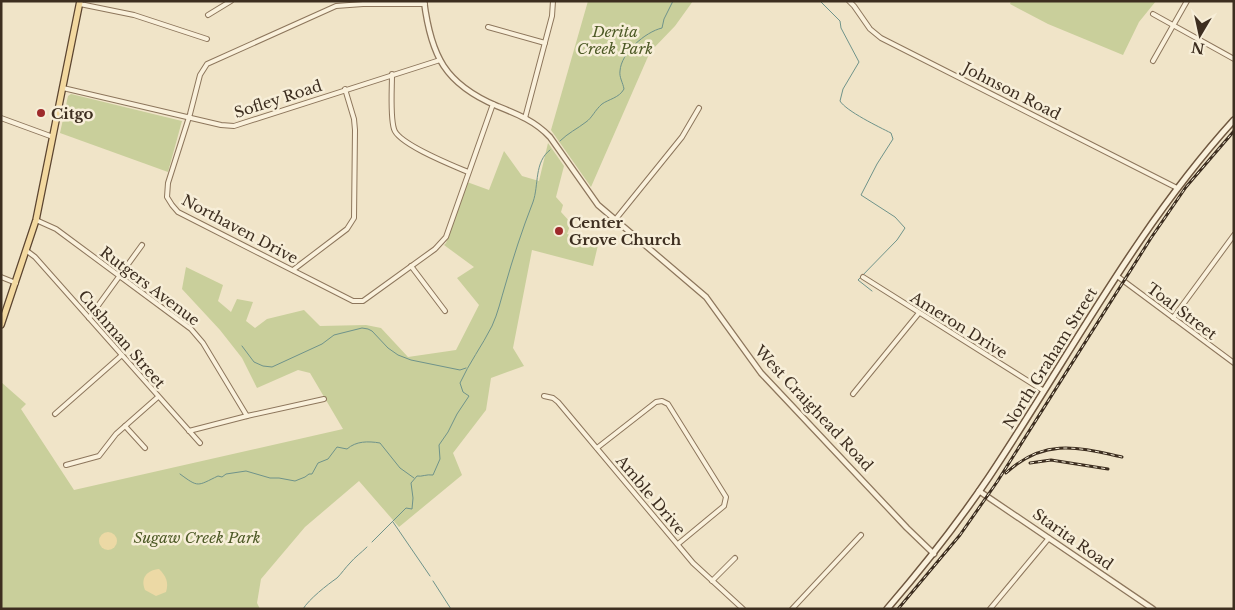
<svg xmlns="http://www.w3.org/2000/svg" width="1235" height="610" font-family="'Libre Baskerville',serif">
<rect width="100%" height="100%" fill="#f0e4c8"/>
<g fill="#c9cf9b">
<path d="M588,1H693L675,26L650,52L591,187L551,130Z"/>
<path d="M1011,1H1156L1139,22L1123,55L1048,24L1010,4Z"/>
<path d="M71,94L182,121L168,172L60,133L68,96Z"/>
<path d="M548,143L564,166L556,197L563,205L561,212L571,223L567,234L598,245L593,266L532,250L513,348L524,366L491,378L486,410L453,453L462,475L399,527L359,481L305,527L261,579L257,603L260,609H1V382L26,404L21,409L74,490L343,429L310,373L298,370L257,388L242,358L220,330L182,289L186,267L223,285L218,301L231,312L237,299L253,302L246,321L255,328L267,319L304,310L320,326L366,325L381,328L408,357L456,350L479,305L457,278L474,267L444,245L446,243L467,182L489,190L504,151L522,176L539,181Z"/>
</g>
<g fill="#ecd9a5">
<circle cx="108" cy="541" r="9"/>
<path d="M159,569C166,576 169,582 166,592L156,596L145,590C140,578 147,570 159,569Z"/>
</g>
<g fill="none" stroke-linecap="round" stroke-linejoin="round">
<g stroke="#6f938a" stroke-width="1">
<path d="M820,1L840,21L841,28L859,62L843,89L840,101C846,111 879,127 891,133L893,139L877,164L861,195L895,217L905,228L897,240L858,280L872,291"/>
<path d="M560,141C568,133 577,129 586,122C592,118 595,110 602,104C609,99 619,98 624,89C623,83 619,77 620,71C621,53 645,32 662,28L664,19L673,1"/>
<path d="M242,346L254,362L263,366L272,367L322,344L334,335L362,328L368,329L372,331L388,348L398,355L411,360L460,370L466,368"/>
<path d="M180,474C199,488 197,486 218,476L222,477L226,474L246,471L270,478H279L295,481L305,477L309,474H312L318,463L328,459L337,447L347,449C356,441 368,441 380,443L400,468L414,478"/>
<path d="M393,522L430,576"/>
<path d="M372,542L406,508L412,509L413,498L411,483L417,476C422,477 426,474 433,475L440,459L439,445L448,432L457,414L469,396L463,392L460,383C469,363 482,346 492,326C498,313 501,299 505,286C513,258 522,230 533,202C539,185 534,162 550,150"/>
<path d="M433,581L451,609"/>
<path d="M303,609C309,599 327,585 337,578C342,573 345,568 350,563C355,557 361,553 367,547"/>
</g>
<g stroke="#8d765c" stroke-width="6">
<g id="minor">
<path d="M849,1L854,6L870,29L881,38L1177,188"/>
<path d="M80,4L134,15L207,39"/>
<path d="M425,4H363L336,6L207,64L200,75L190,114L168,183L167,197L172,205L178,212L353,301H363L435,249L446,237L493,104"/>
<path d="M1153,14L1234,59"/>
<path d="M208,15L231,1"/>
<path d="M488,27L545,43"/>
<path d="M1153,61L1187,1"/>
<path d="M392,74C392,89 390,116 394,129C398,144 454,166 468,172"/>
<path d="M63,88L221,125L234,126L440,60"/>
<path d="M1,118L53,137"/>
<path d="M525,118L552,16L553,1"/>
<path d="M36,220L56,229L191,329L203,343L247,416"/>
<path d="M615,220L682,137L699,108"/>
<path d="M27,251L35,257L200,443"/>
<path d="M411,266L445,311"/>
<path d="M293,270L347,229L354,218L355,130L354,119L345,89"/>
<path d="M1117,276L1234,363"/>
<path d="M1,277L16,283"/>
<path d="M863,277L1044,391"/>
<path d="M89,318L142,245"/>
<path d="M1173,318L1234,235"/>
<path d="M853,394L919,313"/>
<path d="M544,396L553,398L558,402L693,563L743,609"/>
<path d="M55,414L122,355"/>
<path d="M125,426L145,448"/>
<path d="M189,431L247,416L324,399"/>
<path d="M597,448L656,402L662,401L668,404L726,497L724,506L678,544"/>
<path d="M66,465L99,456L116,434L158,397"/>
<path d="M712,581L735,558"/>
<path d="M792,609L861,535"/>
<path d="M990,609L1049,538"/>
</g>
</g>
<g stroke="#8d765c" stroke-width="7">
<g id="tertiary">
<path d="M424,1C431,56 445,84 497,106C517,114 535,121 550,137L598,205L706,297L761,373L907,528L934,554"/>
<path d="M979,491L1153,609"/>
</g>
</g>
<g stroke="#6f573f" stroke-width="8">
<path id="secondary" d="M887,609C924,566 958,523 989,477C1069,357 1136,228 1234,120"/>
</g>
<g stroke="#5b4430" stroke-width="8">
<path id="primary" d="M1,325L36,220L80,1"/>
</g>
<use href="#minor" stroke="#faf1dc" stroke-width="4"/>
<use href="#tertiary" stroke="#faf1dc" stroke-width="4.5"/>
<use href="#secondary" stroke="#faf1dc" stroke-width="5"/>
<use href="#primary" stroke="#f3d9a0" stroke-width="5.5"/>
<g stroke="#3d2e20" stroke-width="3">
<g id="rail">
<path d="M1030,463L1051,460L1108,469"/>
<path d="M1006,473C1044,438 1077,447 1122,457"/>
<path d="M898,609L960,535L997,482L1151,238L1186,187L1234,131"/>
</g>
</g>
<use href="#rail" stroke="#f7eed8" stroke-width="1" stroke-dasharray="4" stroke-linecap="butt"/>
</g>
<g fill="#9e2a2b" stroke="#f7eed8" stroke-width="2">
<circle cx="41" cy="113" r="5"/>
<circle cx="559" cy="231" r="5"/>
</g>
<g text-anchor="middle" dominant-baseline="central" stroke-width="5" stroke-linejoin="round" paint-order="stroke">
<g font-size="15" font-style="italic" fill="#4d5a26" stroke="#f7eed8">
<text x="615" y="31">Derita<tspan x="615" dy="17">Creek Park</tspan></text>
<text x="197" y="537">Sugaw Creek Park</text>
</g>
<g font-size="15" fill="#3d2e20" stroke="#f7eed8">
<text transform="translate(1012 91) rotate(27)">Johnson Road</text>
<text transform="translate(278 99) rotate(-18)">Sofley Road</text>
<text transform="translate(240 229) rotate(28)">Northaven Drive</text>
<text transform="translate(150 286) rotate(37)">Rutgers Avenue</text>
<text transform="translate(1182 311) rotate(37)">Toal Street</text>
<text transform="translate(959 325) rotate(32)">Ameron Drive</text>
<text transform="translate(122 339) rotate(49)">Cushman Street</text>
<text transform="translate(1050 358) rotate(-58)">North Graham Street</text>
<text transform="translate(814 408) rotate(47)">West Craighead Road</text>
<text transform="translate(651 495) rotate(50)">Amble Drive</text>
<text transform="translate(1073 539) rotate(35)">Starita Road</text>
</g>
<g font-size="15" font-weight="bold" fill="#3d2e20" stroke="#f7eed8" text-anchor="start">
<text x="51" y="113">Citgo</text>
<text x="569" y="222">Center<tspan x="569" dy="17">Grove Church</tspan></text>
</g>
</g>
<rect width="1235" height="610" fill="none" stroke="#3d2e20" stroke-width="5"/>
<g transform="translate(1200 35) rotate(189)" stroke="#f7eed8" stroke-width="4" paint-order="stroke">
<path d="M0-4L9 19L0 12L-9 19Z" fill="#3d2e20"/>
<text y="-8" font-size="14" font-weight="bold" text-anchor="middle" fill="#3d2e20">N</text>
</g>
</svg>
